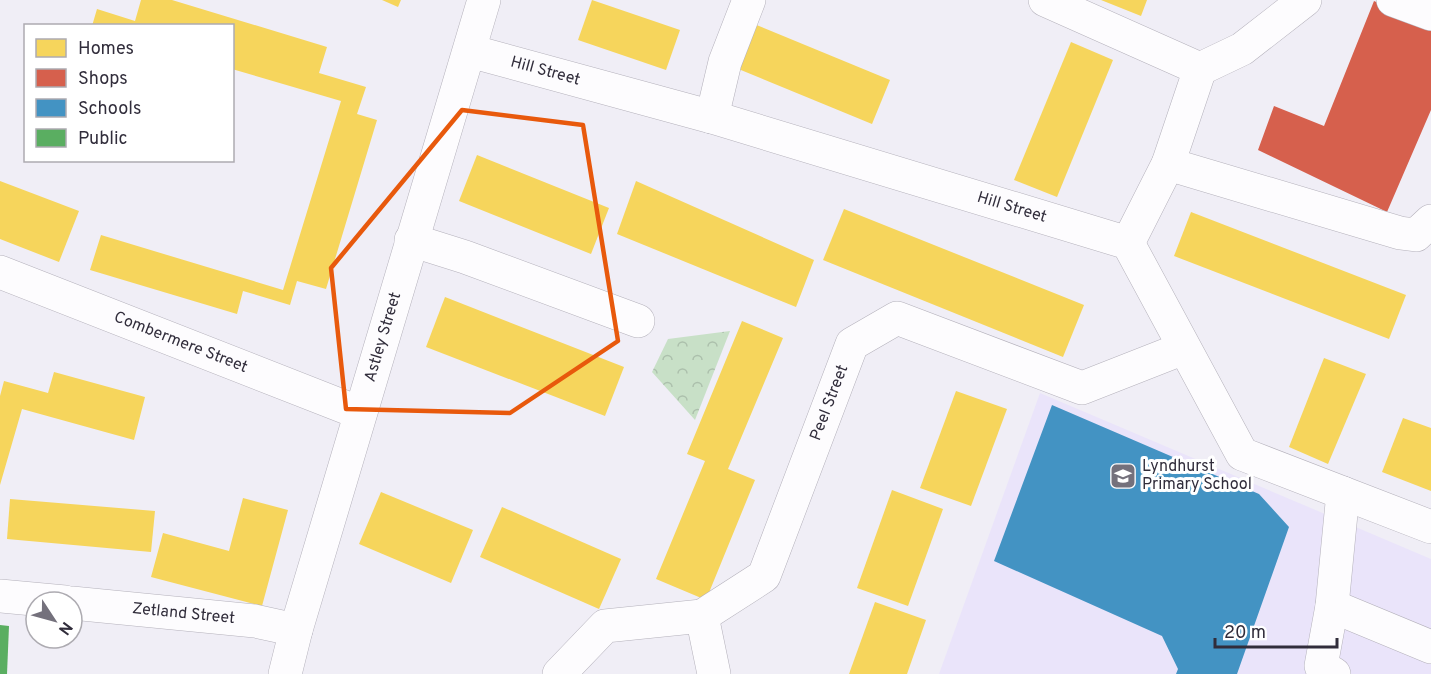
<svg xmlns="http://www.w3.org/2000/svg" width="1431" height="674" font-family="Overpass,sans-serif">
<defs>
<pattern id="park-crowns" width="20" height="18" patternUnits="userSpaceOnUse" patternTransform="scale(1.5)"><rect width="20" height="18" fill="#c8e0c7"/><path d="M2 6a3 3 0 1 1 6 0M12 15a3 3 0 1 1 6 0" fill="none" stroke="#acc0ac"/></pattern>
</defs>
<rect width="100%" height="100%" fill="#f0eef6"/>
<path fill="#eae4fa" d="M1040,393L1431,559V674H939Z"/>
<path fill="url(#park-crowns)" d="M730,331L695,420L652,372L668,339Z"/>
<g fill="#f6d55c">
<path d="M141,0H172L327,47L319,73L366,87L357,114L377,120L326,289L297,281L290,305L243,291L237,314L90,270L101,235L283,290L341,101L232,69V26H92L97,9L135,21Z"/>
<path d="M382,0H401L398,7Z"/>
<path d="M592,0L680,30L666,70L578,40Z"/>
<path d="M1101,0H1147L1141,16Z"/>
<path d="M754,24L890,80L872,124L736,68Z"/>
<path d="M1071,42L1113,60L1057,197L1014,180Z"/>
<path d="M477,155L609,208L591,254L459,201Z"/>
<path d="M0,181L79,211L59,262L0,239Z"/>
<path d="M636,181L814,260L796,307L617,234Z"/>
<path d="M844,209L1084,305L1063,357L823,260Z"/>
<path d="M1191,212L1406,295L1389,339L1174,256Z"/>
<path d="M445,297L624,367L605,416L426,347Z"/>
<path d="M742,321L783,338L728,469L755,480L706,600L656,579L705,461L687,454Z"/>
<path d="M1324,358L1366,374L1328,464L1289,447Z"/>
<path d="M54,372L145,397L134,440L22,409L0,485V396L4,381L48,393Z"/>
<path d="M956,391L1007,409L971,506L920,488Z"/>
<path d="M1403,418L1431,428V491L1382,472Z"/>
<path d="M892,490L943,509L908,606L857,588Z"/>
<path d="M381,492L473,530L451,583L359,544Z"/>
<path d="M243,498L288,510L262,606L151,577L163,533L229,551Z"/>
<path d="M10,499L155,511L151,552L7,539Z"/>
<path d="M502,507L621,559L599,609L480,557Z"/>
<path d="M875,602L926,620L907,674H849Z"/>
</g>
<path fill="#d6604d" d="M1374,1L1431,27V110L1387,212L1258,150L1274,106L1324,126Z"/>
<path fill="#4393c3" d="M1052,405L1259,494L1289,527L1237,674H1176L1178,669L1162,636L994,561Z"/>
<path fill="#5aae61" d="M0,625L9,626L7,674H0Z"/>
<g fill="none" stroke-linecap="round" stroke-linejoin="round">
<g stroke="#b4b1bb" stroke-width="34">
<g id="minor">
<path d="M1045,0L1200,69"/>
<path d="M1393,0L1431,14"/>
<path id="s1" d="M470,51L712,117L1128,243L1242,454L1431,527"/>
<path d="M712,117L725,62L749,0"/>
<path d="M1168,164L1400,233L1416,235L1431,221"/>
<path d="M411,240L465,257L638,321"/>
<path d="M1128,243L1168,164L1200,69L1242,49L1305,0"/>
<path id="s2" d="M0,272L360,413"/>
<path d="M0,596L65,602"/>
<path id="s3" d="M72,603L255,621L296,630"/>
<path d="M1332,606L1431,647"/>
<path d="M702,616L714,674"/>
<path id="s4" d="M559,674L605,626L702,616L764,576L852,344L897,318L1082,388L1184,348"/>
<path d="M1334,674L1321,666L1332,606L1343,493"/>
</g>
</g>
<g stroke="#b4b1bb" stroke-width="34">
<g id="major">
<path id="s5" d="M285,674L296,630L484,0"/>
</g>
</g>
<use href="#minor" stroke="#fdfcfe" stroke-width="33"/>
<use href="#major" stroke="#fdfcfe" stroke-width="33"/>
</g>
<path fill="none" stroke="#e8590c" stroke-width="4.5" stroke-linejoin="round" d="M462,110L583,125L618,341L510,413L346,409L331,268Z"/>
<defs>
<g id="school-square" transform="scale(1.35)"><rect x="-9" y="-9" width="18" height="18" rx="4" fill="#74717c" stroke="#fff"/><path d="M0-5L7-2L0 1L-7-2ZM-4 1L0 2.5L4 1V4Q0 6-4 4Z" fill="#fff"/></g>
</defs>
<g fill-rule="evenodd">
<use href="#school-square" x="1123" y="476"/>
</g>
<g text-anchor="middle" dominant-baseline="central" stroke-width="6" stroke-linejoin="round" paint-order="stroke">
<g font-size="16" fill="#312d3b" stroke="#fff">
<text stroke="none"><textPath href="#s1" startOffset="78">Hill Street</textPath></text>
<text stroke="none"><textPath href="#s1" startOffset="564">Hill Street</textPath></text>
<text stroke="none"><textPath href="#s5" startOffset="351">Astley Street</textPath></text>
<text stroke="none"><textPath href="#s2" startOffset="194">Combermere Street</textPath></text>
<text stroke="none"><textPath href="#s4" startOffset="423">Peel Street</textPath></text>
<text stroke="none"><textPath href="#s3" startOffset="112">Zetland Street</textPath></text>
</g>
<g font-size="16" fill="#312d3b" stroke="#fff" text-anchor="start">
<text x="1142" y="467">Lyndhurst<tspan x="1142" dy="18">Primary School</tspan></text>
</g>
</g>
<rect x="24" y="24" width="210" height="138" fill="#ffffff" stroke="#adabb1" stroke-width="1.5"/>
<rect x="36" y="39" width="30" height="18" fill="#f6d55c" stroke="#adabb1" stroke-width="1.5"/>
<text x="78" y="54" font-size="18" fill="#312d3b">Homes</text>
<rect x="36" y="69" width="30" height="18" fill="#d6604d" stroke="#adabb1" stroke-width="1.5"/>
<text x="78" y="84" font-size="18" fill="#312d3b">Shops</text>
<rect x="36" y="99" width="30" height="18" fill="#4393c3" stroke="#adabb1" stroke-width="1.5"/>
<text x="78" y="114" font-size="18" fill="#312d3b">Schools</text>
<rect x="36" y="129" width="30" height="18" fill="#5aae61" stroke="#adabb1" stroke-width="1.5"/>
<text x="78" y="144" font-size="18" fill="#312d3b">Public</text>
<g transform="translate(54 620) rotate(126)"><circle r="28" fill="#ffffff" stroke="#adabb1" stroke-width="1.5"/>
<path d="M0-4.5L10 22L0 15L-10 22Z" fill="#74717c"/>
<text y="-9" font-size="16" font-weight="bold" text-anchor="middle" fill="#312d3b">N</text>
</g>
<path d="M1215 638v9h122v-9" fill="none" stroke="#312d3b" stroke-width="3"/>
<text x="1224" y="638" font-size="18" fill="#312d3b" stroke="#ffffff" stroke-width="4.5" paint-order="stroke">20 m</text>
</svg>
